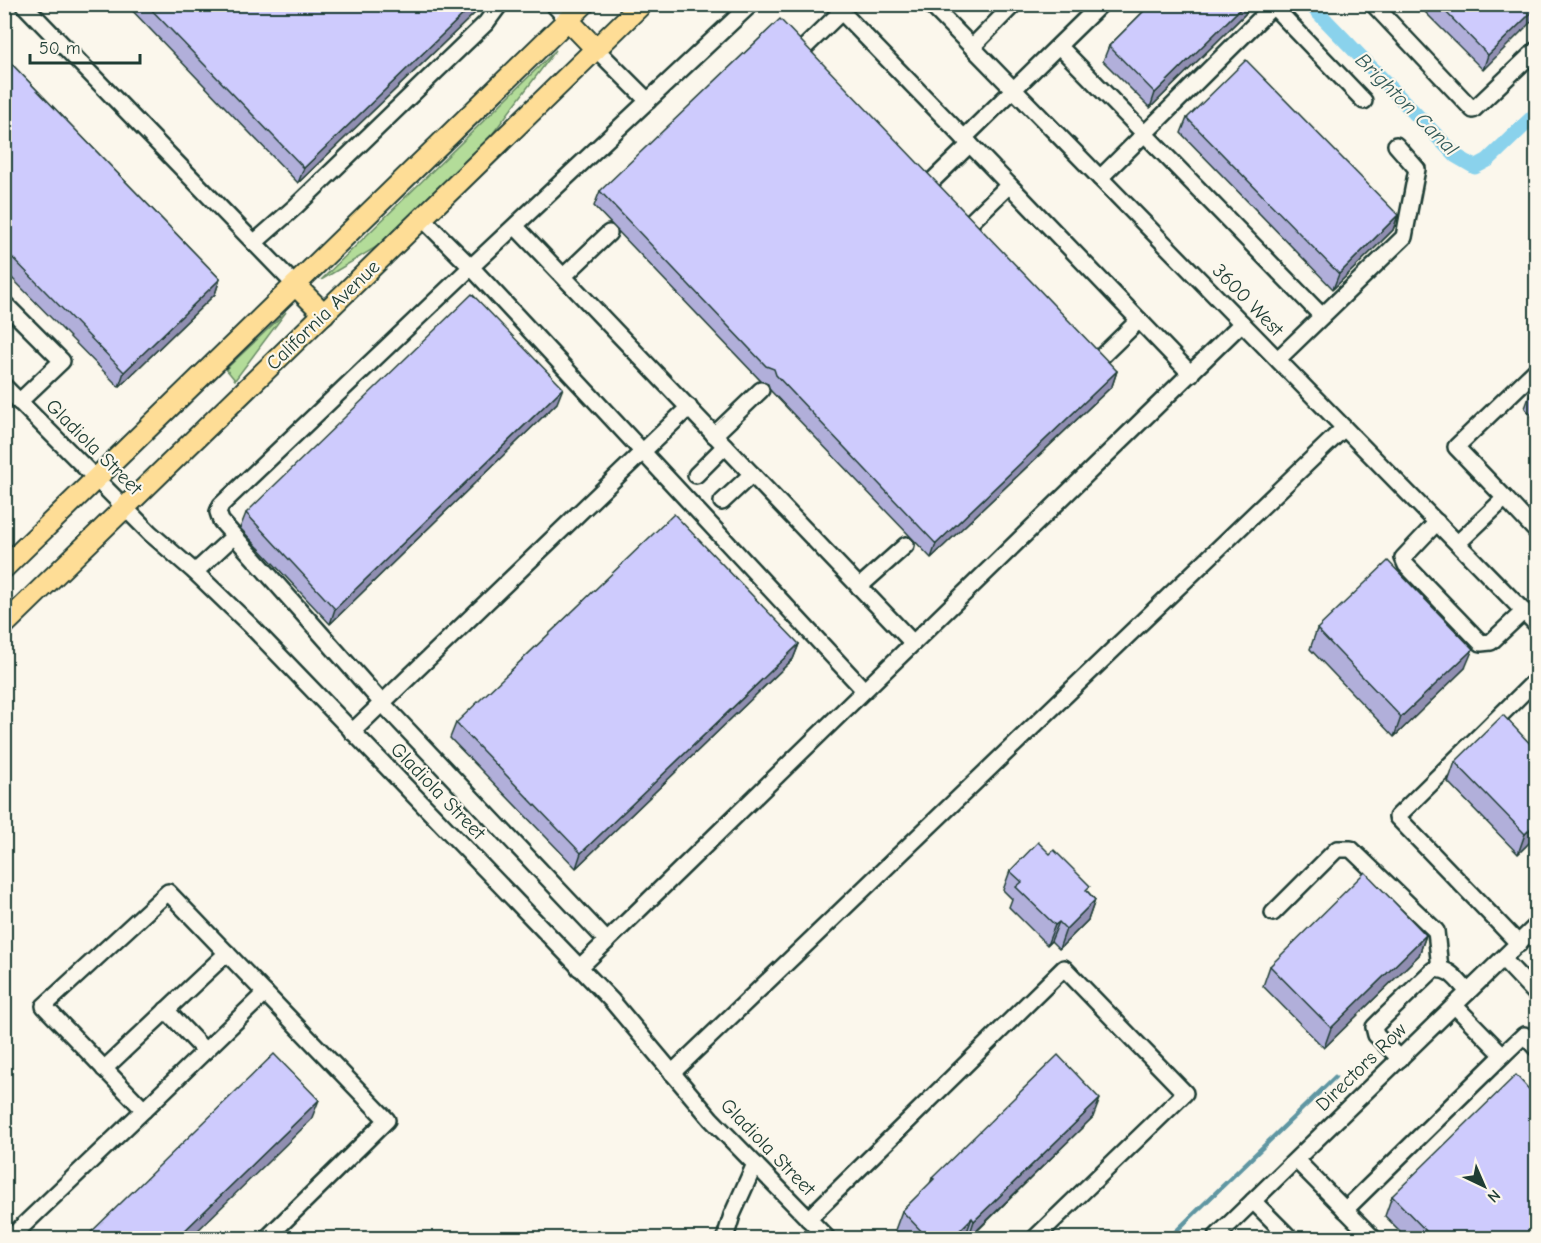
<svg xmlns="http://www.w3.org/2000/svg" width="1541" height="1243" font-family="'Comic Neue',sans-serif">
<rect width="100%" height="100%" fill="#fbf7ec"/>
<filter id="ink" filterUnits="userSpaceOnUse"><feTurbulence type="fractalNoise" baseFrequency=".0167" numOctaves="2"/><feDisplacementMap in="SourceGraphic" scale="12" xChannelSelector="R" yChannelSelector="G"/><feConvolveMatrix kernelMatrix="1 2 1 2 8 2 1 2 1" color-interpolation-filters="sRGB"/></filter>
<g filter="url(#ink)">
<g fill="#b3dc99" stroke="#698c66" stroke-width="1.5">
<path d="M556,50L481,149L383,243L321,280Z"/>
<path d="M286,312L235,380L226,369Z"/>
</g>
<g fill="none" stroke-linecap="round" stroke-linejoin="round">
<path stroke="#5f96a2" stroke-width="4.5" d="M1169,1238L1335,1077"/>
<path stroke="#8ad2ec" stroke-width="15" d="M1310,4L1456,156L1475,167L1488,160L1536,114"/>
<g stroke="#1f3d34" stroke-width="20">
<g id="minor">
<path d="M23,4L295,285"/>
<path d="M553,4L568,20"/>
<path d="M751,4L471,267L864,690"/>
<path d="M834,4L964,138"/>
<path d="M930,4L1536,624"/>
<path d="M1101,4L964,138L1191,374"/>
<path d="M1373,4L1473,110L1536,50"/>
<path d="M1059,46L1322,316"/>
<path d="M805,47L841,12"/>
<path d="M972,47L1014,4"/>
<path d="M596,49L648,101"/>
<path d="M1100,178L1273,6L1364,101"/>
<path d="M932,181L970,144"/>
<path d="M422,218L471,267L221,505L218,512L221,521L383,704L607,941L579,968"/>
<path d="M972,221L1009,185"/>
<path d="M516,227L913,643"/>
<path d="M254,243L295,207L486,23L500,4"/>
<path d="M564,276L609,233"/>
<path d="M4,303L62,361L19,402"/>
<path d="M1102,356L1139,320"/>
<path d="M1278,359L1404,237L1417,169L1396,145"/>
<path d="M4,386L150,533L195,572L250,625L612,1001L711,1119L827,1238"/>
<path d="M714,435L761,390"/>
<path d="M696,475L725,446"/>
<path d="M1505,498L1456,447L1536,370"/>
<path d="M722,502L752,474"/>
<path d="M1437,522L1403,558L1406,565L1481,643L1491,642L1524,611"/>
<path d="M1458,543L1505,498L1536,531"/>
<path d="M195,572L234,536"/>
<path d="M859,587L906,545"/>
<path d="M352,732L689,407"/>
<path d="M1273,913L1337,849H1351L1436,931L1440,968"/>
<path d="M607,941L1242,323"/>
<path d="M1519,944L1397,817L1536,680"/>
<path d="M1503,959L1536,994"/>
<path d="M1455,1006L1503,1055L1524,1035L1536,1048"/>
<path d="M166,1010L205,1051"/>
<path d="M1400,1059L1376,1035L1374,1027L1380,1021L1433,970C1449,966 1458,981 1468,992"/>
<path d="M104,1069L227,953"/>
<path d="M672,1073L1344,428"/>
<path d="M144,1110L265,993"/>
<path d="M1296,1160L1373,1238"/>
<path d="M1253,1201L1290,1238"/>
<path d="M1345,1210L1503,1055"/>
<path d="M808,1219L1064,968L1185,1093L1035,1238"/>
<path d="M10,1238L144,1110L44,1006L168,892L387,1120L267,1238"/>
<path d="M725,1238L732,1215L755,1164"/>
<path d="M1215,1238L1536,926"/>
</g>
</g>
<g stroke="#1f3d34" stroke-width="24">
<g id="major">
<path d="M568,20L596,49"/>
<path d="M295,285L324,314"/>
<path d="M4,568L584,4"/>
<path d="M4,625L642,4"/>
</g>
</g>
<use href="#minor" stroke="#fbf7ec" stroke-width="15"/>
<use href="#major" stroke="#fedd96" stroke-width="20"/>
</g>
<g fill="#b1afda" stroke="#1f3d34" stroke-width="1.5">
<path d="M126,4H480L477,11L298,183Z"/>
<path d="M1151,4H1249L1245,14L1150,108L1103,61L1109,46Z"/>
<path d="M1417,4H1536L1483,70Z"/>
<path d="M4,56L220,279L215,294L119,387L4,270Z"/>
<path d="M1187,118L1398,215L1393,230L1333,289L1181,133Z"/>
<path d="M600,191L1117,371L1112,386L931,558L770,390L768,384L761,381L594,206Z"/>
<path d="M1536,384V421L1525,408L1532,389Z"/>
<path d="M557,403L330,624L240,528L246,513Z"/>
<path d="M1317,629L1465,668L1394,737L1310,649Z"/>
<path d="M799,644L793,659L576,868L450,738L456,723Z"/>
<path d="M1455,762L1536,836L1518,854L1448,782Z"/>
<path d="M1010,871L1088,892L1095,900L1088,920L1059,949L1051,941L1047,945L1009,907L1012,899L1003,890Z"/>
<path d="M1426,935L1419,955L1324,1048L1263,986L1270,966Z"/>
<path d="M1093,1117L969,1239H967L965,1237L964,1239H904L895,1230L902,1211L930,1184L932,1178Z"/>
<path d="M1392,1196L1536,1239H1408L1385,1216Z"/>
</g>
<g fill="#908eb1" stroke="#1f3d34" stroke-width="1.5">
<path d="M474,4H480L477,11L298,183L304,168Z"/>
<path d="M1245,4H1249L1245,14L1150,108L1155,93Z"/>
<path d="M1536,8V17L1483,70L1488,55Z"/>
<path d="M1398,215L1393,230L1333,289L1339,274Z"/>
<path d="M220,279L215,294L119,387L124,372Z"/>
<path d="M1117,371L1112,386L931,558L936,544Z"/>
<path d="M563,388L557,403L330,624L335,609Z"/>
<path d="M799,644L793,659L576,868L581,853Z"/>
<path d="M1473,649L1465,668L1394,737L1401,717Z"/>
<path d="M1536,823V836L1518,854L1525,834Z"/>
<path d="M1095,900L1088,920L1059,949L1066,929Z"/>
<path d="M1059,922L1051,941L1047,945L1055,925Z"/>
<path d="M1426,935L1419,955L1324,1048L1331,1028Z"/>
<path d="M1100,1099L1093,1117L968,1239L974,1221Z"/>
<path d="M319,1100L311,1120L189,1239H176Z"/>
<path d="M972,1218L965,1237L964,1239H951Z"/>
</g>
<g fill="#cecbfd" stroke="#1f3d34" stroke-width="1.5">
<path d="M146,4H474L304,168Z"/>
<path d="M1151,4H1245L1155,93L1109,46Z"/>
<path d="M1438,4H1536V8L1488,55Z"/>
<path d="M780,19L1117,371L936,544L776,375L774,369L766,366L600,191Z"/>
<path d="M4,56L220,279L124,372L4,249Z"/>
<path d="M1246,60L1398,215L1339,274L1187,118Z"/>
<path d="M472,294L563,388L335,609L246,513Z"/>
<path d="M1536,384V393L1532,389Z"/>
<path d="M674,514L799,644L581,853L456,723Z"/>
<path d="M1388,561L1473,649L1401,717L1317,629Z"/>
<path d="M1503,715L1536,750V823L1525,834L1455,762Z"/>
<path d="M1038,842L1050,854L1054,850L1090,886L1086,890L1095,900L1066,929L1059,922L1055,925L1016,887L1022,882L1010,871Z"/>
<path d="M1365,872L1426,935L1331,1028L1270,966Z"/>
<path d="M274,1054L319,1100L176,1239H84Z"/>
<path d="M1058,1055L1100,1099L974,1221L972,1218L951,1239H929L902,1211L934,1179L932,1178Z"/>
<path d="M1516,1075L1536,1097V1239H1434L1392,1196Z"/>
</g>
</g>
<g text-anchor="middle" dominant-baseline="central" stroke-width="4.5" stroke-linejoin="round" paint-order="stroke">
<g font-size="20" fill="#1f3d34" stroke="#fbf7ec">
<text transform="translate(1248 300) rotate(46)">3600 West</text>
<text transform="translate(323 315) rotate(-44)">California Avenue</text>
<text transform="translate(94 447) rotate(45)">Gladiola Street</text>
<text transform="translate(438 791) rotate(46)">Gladiola Street</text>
<text transform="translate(1361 1067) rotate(-44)">Directors Row</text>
<text transform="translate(768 1147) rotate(46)">Gladiola Street</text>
</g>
<g font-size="21" font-style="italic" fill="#345b59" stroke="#fbf7ec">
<text transform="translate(1407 104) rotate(45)">Brighton Canal</text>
</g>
</g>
<rect width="1541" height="1243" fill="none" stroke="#fbf7ec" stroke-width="24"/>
<rect x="12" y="12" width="1517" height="1219" fill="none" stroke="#1f3d34" stroke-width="2" filter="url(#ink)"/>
<g transform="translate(1484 1186) rotate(136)" stroke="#fbf7ec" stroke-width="4.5" paint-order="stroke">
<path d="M0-4.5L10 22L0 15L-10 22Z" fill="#1f3d34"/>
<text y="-9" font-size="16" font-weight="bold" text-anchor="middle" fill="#1f3d34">N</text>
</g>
<path d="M30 54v9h110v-9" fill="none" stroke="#1f3d34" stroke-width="3"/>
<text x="39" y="54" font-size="18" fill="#1f3d34" stroke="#fbf7ec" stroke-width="4.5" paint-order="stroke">50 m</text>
</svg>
